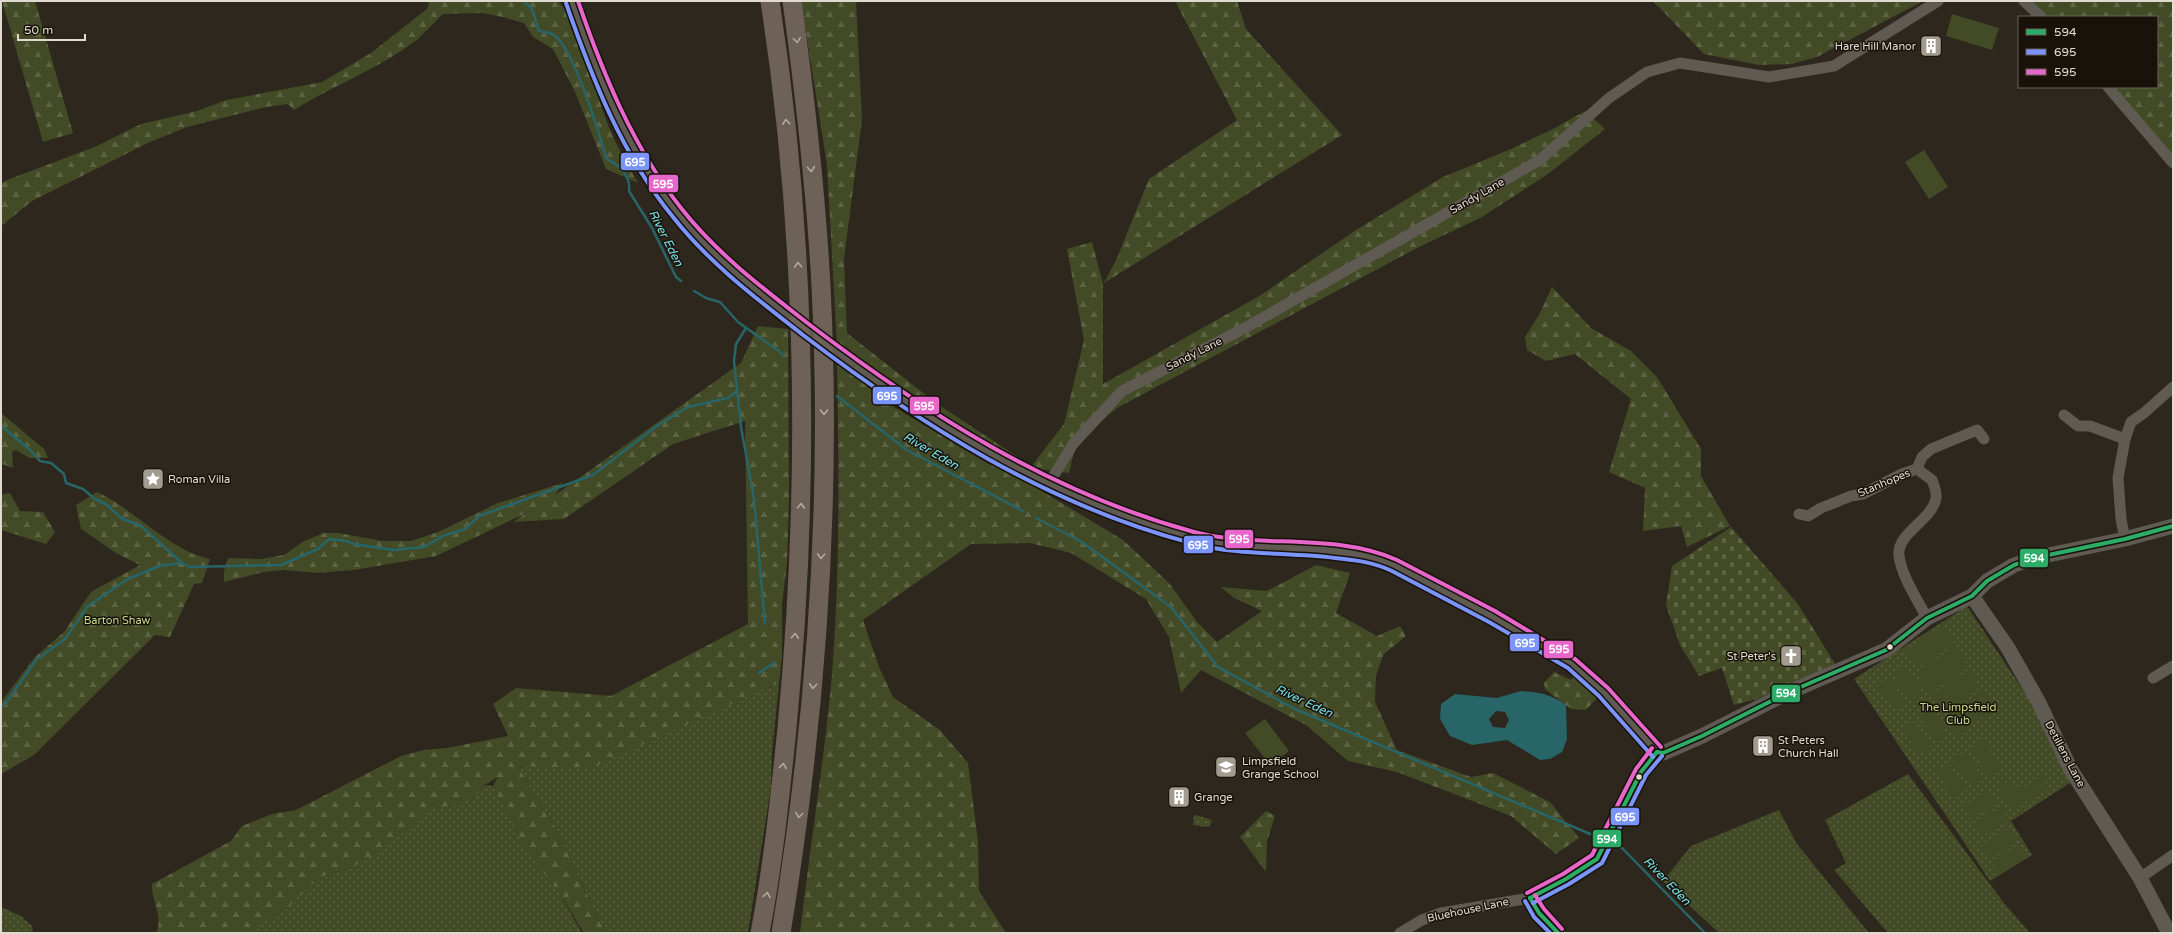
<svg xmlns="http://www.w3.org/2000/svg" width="2174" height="934" font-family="'Varela Round',sans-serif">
<defs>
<pattern id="grass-dots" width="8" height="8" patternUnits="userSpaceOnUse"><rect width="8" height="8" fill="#424a26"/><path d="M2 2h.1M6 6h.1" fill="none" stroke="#5d6444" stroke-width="1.8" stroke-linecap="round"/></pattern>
<pattern id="forest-firs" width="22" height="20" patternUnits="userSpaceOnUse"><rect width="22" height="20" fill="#424a26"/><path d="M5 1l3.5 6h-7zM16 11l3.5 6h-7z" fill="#5d6444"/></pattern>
<pattern id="cemetery-stones" width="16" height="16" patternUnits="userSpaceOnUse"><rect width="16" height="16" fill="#424a26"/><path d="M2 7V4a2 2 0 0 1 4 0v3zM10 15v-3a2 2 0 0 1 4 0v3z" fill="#5d6444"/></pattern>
</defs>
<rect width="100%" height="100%" fill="#2d271d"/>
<g fill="url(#grass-dots)">
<path d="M1967,606L2029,699L2070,783L2011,821L2032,855L1990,881L1854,679Z"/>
<path d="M779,684L772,753L771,787L748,933H608L597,916L561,838L519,768Z"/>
<path d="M1908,774L2004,903L2030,933H1888L1834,870L1846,863L1825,820Z"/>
<path d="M484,785L493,786L524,847L558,891L582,933H246L285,909L320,877L351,868L409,824L435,808L470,803Z"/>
<path d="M1779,810L1797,844L1869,933H1719L1663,881L1691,846Z"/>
<path d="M1196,815L1212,820L1210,826L1206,827L1193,825L1194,816Z"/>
<path d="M1,907L21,916L32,926L33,933H1Z"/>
</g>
<g fill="url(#forest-firs)">
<path d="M2,1H35L73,133L43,142Z"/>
<path d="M429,1H558C583,28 592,82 605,117C613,140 626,162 638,183L606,169L575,92L553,49L533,37L524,23L503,17L481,13L443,14C435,22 427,30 419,38C383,67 334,85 294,110L288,104L266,107L187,127L150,142L32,201L1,226V184L7,180L97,146L141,124L197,111L226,100L322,82L371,53L428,8Z"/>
<path d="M801,1H856L862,120L844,259L847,333L936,403L1025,462L1026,469L935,416L837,345L827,165Z"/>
<path d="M1175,1H1237L1246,29L1342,135L1104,283L1117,258L1149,179L1237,120Z"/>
<path d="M1653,1H1923L1817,57L1792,64L1759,65L1704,54Z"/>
<path d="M2028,1H2173V159L2114,87H2157V17H2046Z"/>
<path d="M1585,111L1605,129L1548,174L1482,217L1417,248L1117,408L1076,443L1069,473L1030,468L1064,424L1084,340L1067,249L1092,242L1103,284V384L1261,295L1356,230L1443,177L1511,149L1553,129Z"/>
<path d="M1552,287L1591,328L1631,351L1657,377L1701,449V476L1730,526L1687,547L1681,526L1643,531L1645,488L1609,472L1631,399L1575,354L1546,361L1527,350L1525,337L1539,315Z"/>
<path d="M758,326L788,329L789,500L787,563L782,604V656L779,684L771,686L589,769L523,766L519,768L561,838L597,916L608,933H584L558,891L525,850L493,786L498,777L484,785L470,803L435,808L379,852L351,868L320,877L289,906L249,933H156C164,917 151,901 152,884L231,841L242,826L272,814L296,810L401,756L424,750L447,748L508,736L493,704L516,688L611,696L748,624L745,421L673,444L564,519L513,522L526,513L436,556L354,570L317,573L284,570L264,572L224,582V571L228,558L261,559L284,555L304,541L324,533H338L383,541H411L438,532L498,503L563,483L555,495L741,363Z"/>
<path d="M842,365L889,404L987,463L1025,481L1123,540L1169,583L1198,623L1217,642L1262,611L1234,598L1221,587L1267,591L1316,565L1350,573L1336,613L1377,636L1400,626L1406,636L1383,655L1376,676L1375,702L1397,750L1471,777L1493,773L1550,802L1579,838L1556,854L1511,816L1397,772L1348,761L1306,725L1201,670L1181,693L1169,637L1146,599L1071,553L1030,543L971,544L863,620L879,667L893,697L940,730L968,763L978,841L979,891L1006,933H800C810,847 824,761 832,675C840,573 839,469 837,366Z"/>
<path d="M1,413L44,449L48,458H29L16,450L12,452L13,468L2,464Z"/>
<path d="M97,492C134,509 170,551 210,559L202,583L194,584L170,637L155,635L34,755L1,774V702L35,657L64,632L91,592L140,565L116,553L81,529L76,505Z"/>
<path d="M10,493L20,511L43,512L55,532L46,544L1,530V495Z"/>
<path d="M1576,670L1600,695L1586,710L1571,709L1545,689L1544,683L1554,672L1571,680Z"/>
<path d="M1266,811L1275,816L1267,841L1266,872L1240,837Z"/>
</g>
<path fill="url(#cemetery-stones)" d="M1731,527L1798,604L1835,664L1757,699L1734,705L1722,668L1699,676L1680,645L1666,605L1672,566Z"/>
<g fill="#424a26">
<path d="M1952,14L1999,28L1992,50L1946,36Z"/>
<path d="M1924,150L1948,187L1929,199L1905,162Z"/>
<path d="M1943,625L1955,643L1918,668L1905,650Z"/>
<path d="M1955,647L1969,667L1929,693L1916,674Z"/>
<path d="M1905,667L1923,693L1911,701L1893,675Z"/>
<path d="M1970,670L1980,688L1943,715L1931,695Z"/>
<path d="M1889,677L1907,703L1895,711L1877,686Z"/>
<path d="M1982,690L1995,708L1956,736L1945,717Z"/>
<path d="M1931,708L1949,735L1936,743L1919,716Z"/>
<path d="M1265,719L1289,751L1270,765L1245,733Z"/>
<path d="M1913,720L1931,747L1919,755L1901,728Z"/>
<path d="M1983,740L2001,768L1988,776L1971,749Z"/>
<path d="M1966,752L1984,779L1971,787L1953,760Z"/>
<path d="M1949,763L1966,790L1953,798L1936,771Z"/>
<path d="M2042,776L2049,788L2012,811L1997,788L2011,779L2019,791Z"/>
<path d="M1990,790L1998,802L1971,820L1963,807Z"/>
<path d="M2001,807L2009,820L1981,837L1973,824Z"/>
<path d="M2008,828L2016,841L1990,859L1981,846Z"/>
<path d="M2019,845L2027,857L2000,875L1992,862Z"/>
</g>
<path fill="#286569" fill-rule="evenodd" d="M1521,691C1539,692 1551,694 1566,705L1567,739L1562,752L1550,759L1540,760L1507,740L1472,745L1450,736L1440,719L1441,704L1455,694L1497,698ZM1496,711L1505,712L1509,720L1505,728L1493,727L1489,719Z"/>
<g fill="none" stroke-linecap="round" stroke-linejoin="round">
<g stroke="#286569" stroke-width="2.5">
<path d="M524,1L532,9L539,31C544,32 550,32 554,35C575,51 598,130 606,157L608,160C620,165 631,177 629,191L652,228L676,277L681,281"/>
<path d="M694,291L706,298L720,302L738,322L784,355"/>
<path d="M746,328L736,344L734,361L741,427L754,499L765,624"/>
<path d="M837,396L907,450L1023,511"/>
<path d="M1,426L30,450L40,461L51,463L64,474L66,483L83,489L95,499L106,504L121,518L141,526L182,563L189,567L281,565L318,549L329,539L346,541L354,544L393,550L424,547L443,536L465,529L479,516L593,475L658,425L688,407L728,398L737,391"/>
<path d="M1036,518L1082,542L1171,607L1218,667L1295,709L1602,839"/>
<path d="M759,673L774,663"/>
<path d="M1,707L6,703L36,660L65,639L88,606L128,579L159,566L182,563"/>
<path d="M1614,844L1622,848L1705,933"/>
</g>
<g stroke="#5f5a52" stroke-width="11">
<path d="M2024,1L2041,17"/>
<path d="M2108,87L2173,163"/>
<path d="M2064,415L2078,426H2090L2125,439"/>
<path d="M1917,469L1922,457L1931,449L1977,430L1984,439"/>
<path d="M1048,485L1073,444L1122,391L1243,329L1540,160L1609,98L1647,72L1680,63L1769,77L1834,66L1938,1"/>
<path d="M1799,514L1808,516L1821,508L1851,496L1863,494L1902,474L1917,469L1932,480C1934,485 1937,493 1936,498C1932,521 1896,533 1899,556C1902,577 1917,599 1927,618"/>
<path d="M2125,539L2121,519L2118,478L2125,439L2131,422L2144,413L2173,387"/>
<path d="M2153,678L2173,666"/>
<path d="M2140,878L2173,855"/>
<path d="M1400,933L1422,920L1441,913L1530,898"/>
</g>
<g stroke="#5f5a52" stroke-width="15">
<path d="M572,1C596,76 628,149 676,212C711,256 756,290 799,324C918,418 1046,500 1194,538C1242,550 1291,545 1339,552C1353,553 1367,555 1380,559C1399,566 1418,579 1436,588C1474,606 1510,626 1546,648C1555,654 1566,659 1575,666C1596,681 1613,702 1629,721C1637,731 1646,743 1657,752L1663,753L1702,736L1787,693L1886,650L1927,618L1972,596L1987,581L2014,565L2034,558L2125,539L2173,526"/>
<path d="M1972,596L2008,648L2038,701L2071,770L2140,878L2169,933"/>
<path d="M1558,933L1539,913L1530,898L1566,879L1597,859L1641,772L1657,752"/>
</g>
<g stroke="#6d6158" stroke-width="19">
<path d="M760,933C773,865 780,797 787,728C810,486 807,241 770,1"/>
<path d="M781,933C816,720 832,502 821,286C816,191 805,96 792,1"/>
</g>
<g stroke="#18120a" stroke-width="7">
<g id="bus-1">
<path d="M1657,752L1663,753L1702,736L1787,693L1886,650L1927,618L1972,596L1987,581L2014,565L2034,558L2125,539L2173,526"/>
<path d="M1530,898L1566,879L1597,859L1641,772L1657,752"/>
<path d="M1530,898L1539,913L1558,933"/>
</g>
</g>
<g stroke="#18120a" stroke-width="7">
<g id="bus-2">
<path d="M566,3C592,78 622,155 673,217C709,263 757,299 803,335C921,425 1047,505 1191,543C1238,556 1287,552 1335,558C1355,560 1373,562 1392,571L1489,622L1568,668L1599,696L1653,757"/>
<path d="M1525,901L1534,917L1550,933"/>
<path d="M1533,903L1569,884L1602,863L1646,775L1662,756"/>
</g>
</g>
<g stroke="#18120a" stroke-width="7">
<g id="bus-3">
<path d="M578,1C603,74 633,147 681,208C717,254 765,290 810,325C927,414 1051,493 1194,532C1258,549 1336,532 1397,560L1495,611L1575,659L1608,688L1661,747"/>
<path d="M1527,893L1563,874L1592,855L1636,769L1652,748"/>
<path d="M1535,895L1544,909L1562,929"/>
</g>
</g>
<use href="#bus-1" stroke="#2bac67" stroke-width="4"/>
<use href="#bus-2" stroke="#7a94fc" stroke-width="4"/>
<use href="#bus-3" stroke="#e866cc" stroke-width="4"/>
</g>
<defs><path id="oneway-chevron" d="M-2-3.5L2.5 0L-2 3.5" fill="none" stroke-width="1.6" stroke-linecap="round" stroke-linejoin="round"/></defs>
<g stroke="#b3aa9f">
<use href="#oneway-chevron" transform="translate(797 40) rotate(82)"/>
<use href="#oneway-chevron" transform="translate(786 122) rotate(-96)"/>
<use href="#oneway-chevron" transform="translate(811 169) rotate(85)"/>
<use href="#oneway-chevron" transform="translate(798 265) rotate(-93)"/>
<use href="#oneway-chevron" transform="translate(824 412) rotate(90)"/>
<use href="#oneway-chevron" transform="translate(801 506) rotate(-89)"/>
<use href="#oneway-chevron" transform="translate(821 556) rotate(93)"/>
<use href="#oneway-chevron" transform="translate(795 636) rotate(-86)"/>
<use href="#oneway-chevron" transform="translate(813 686) rotate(95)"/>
<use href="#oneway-chevron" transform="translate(783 766) rotate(-84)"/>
<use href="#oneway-chevron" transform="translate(799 815) rotate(98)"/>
<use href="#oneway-chevron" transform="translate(767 895) rotate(-81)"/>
</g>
<defs>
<g id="building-square" transform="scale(1.15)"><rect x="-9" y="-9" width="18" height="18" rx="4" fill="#a29b90" stroke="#18120a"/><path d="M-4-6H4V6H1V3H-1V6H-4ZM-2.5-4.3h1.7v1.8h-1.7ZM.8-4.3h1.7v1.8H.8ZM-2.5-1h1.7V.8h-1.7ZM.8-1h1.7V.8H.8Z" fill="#fff"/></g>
<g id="sight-square" transform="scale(1.15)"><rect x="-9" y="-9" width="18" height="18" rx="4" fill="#a29b90" stroke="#18120a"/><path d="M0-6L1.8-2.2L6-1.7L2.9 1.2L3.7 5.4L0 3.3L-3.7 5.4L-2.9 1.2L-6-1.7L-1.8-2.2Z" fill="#fff"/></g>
<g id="church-square" transform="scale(1.15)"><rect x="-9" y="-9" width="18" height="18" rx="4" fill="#a29b90" stroke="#18120a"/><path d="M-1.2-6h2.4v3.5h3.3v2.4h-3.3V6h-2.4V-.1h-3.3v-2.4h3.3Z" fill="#fff"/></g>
<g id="school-square" transform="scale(1.15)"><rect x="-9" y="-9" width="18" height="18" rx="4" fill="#a29b90" stroke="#18120a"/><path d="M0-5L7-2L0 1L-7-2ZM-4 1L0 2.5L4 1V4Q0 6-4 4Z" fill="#fff"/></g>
</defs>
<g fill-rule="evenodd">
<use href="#building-square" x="1931" y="46"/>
<use href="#sight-square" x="153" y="479"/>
<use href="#church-square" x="1791" y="656"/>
<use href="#building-square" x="1763" y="746"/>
<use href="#school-square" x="1226" y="767"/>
<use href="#building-square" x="1179" y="797"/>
</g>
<g fill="#e1dace" stroke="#18120a" stroke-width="1.5">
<circle cx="1890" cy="647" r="3.5"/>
<circle cx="1639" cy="777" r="3.5"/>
</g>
<g text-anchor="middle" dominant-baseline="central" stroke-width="3" stroke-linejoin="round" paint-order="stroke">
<g font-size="11" fill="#e1dace" stroke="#18120a" text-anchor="start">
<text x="1916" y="46" text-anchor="end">Hare Hill Manor</text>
<text x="168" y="479">Roman Villa</text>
<text x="1776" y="656" text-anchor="end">St Peter's</text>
<text x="1778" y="740">St Peters<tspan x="1778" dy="13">Church Hall</tspan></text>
<text x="1242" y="761">Limpsfield<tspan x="1242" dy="13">Grange School</tspan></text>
<text x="1194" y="797">Grange</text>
</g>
<g font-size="11" fill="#e1dace" stroke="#18120a">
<text transform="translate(1477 196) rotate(-30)">Sandy Lane</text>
<text transform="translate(1194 354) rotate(-27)">Sandy Lane</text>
<text transform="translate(1884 483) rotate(-23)">Stanhopes</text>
<text transform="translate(2065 754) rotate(62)">Detillens Lane</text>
<text transform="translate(1468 910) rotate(-12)">Bluehouse Lane</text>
</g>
<g font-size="11" fill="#c4d88f" stroke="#18120a">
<text x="117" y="620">Barton Shaw</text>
<text x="1958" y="707">The Limpsfield<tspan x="1958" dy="13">Club</tspan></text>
</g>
<g font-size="12" font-style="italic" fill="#78e1e8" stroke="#18120a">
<text transform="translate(666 238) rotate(63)">River Eden</text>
<text transform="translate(931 451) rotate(30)">River Eden</text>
<text transform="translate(1304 701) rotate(25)">River Eden</text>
<text transform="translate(1667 881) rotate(46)">River Eden</text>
</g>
</g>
<g stroke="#18120a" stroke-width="1.5">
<rect x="620" y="152" width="30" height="19" rx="4" fill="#7a94fc"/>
<rect x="648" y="174" width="31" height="19" rx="4" fill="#e866cc"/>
<rect x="872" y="386" width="30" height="19" rx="4" fill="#7a94fc"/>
<rect x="909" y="396" width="31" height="19" rx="4" fill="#e866cc"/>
<rect x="1224" y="529" width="30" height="20" rx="4" fill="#e866cc"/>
<rect x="1183" y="535" width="31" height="19" rx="4" fill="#7a94fc"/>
<rect x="2019" y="548" width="30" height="20" rx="4" fill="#2bac67"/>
<rect x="1509" y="633" width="31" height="19" rx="4" fill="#7a94fc"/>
<rect x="1543" y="640" width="31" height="19" rx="4" fill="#e866cc"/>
<rect x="1771" y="684" width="30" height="19" rx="4" fill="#2bac67"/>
<rect x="1610" y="807" width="30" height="19" rx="4" fill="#7a94fc"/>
<rect x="1592" y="829" width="30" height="19" rx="4" fill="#2bac67"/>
</g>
<g font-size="11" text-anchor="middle" font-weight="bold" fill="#fff">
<text x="635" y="166">695</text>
<text x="663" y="188">595</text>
<text x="887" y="400">695</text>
<text x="924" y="410">595</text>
<text x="1239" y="543">595</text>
<text x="1198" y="549">695</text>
<text x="2034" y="562">594</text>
<text x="1525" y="647">695</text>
<text x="1559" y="653">595</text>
<text x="1786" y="697">594</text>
<text x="1625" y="821">695</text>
<text x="1607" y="843">594</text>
</g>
<rect width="2174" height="934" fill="none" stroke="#e1dace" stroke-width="4"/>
<rect x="2018" y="16" width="140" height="72" fill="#18120a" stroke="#686258"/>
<rect x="2026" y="29" width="20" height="6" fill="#2bac67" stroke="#686258"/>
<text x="2054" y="36" font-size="12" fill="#e1dace">594</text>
<rect x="2026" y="49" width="20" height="6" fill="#7a94fc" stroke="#686258"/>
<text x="2054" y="56" font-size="12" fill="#e1dace">695</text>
<rect x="2026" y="69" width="20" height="6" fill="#e866cc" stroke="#686258"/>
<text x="2054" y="76" font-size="12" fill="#e1dace">595</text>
<path d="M18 34v6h67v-6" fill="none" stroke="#e1dace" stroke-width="2"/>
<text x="24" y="34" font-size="12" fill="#e1dace" stroke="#18120a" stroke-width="3" paint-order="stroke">50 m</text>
</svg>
